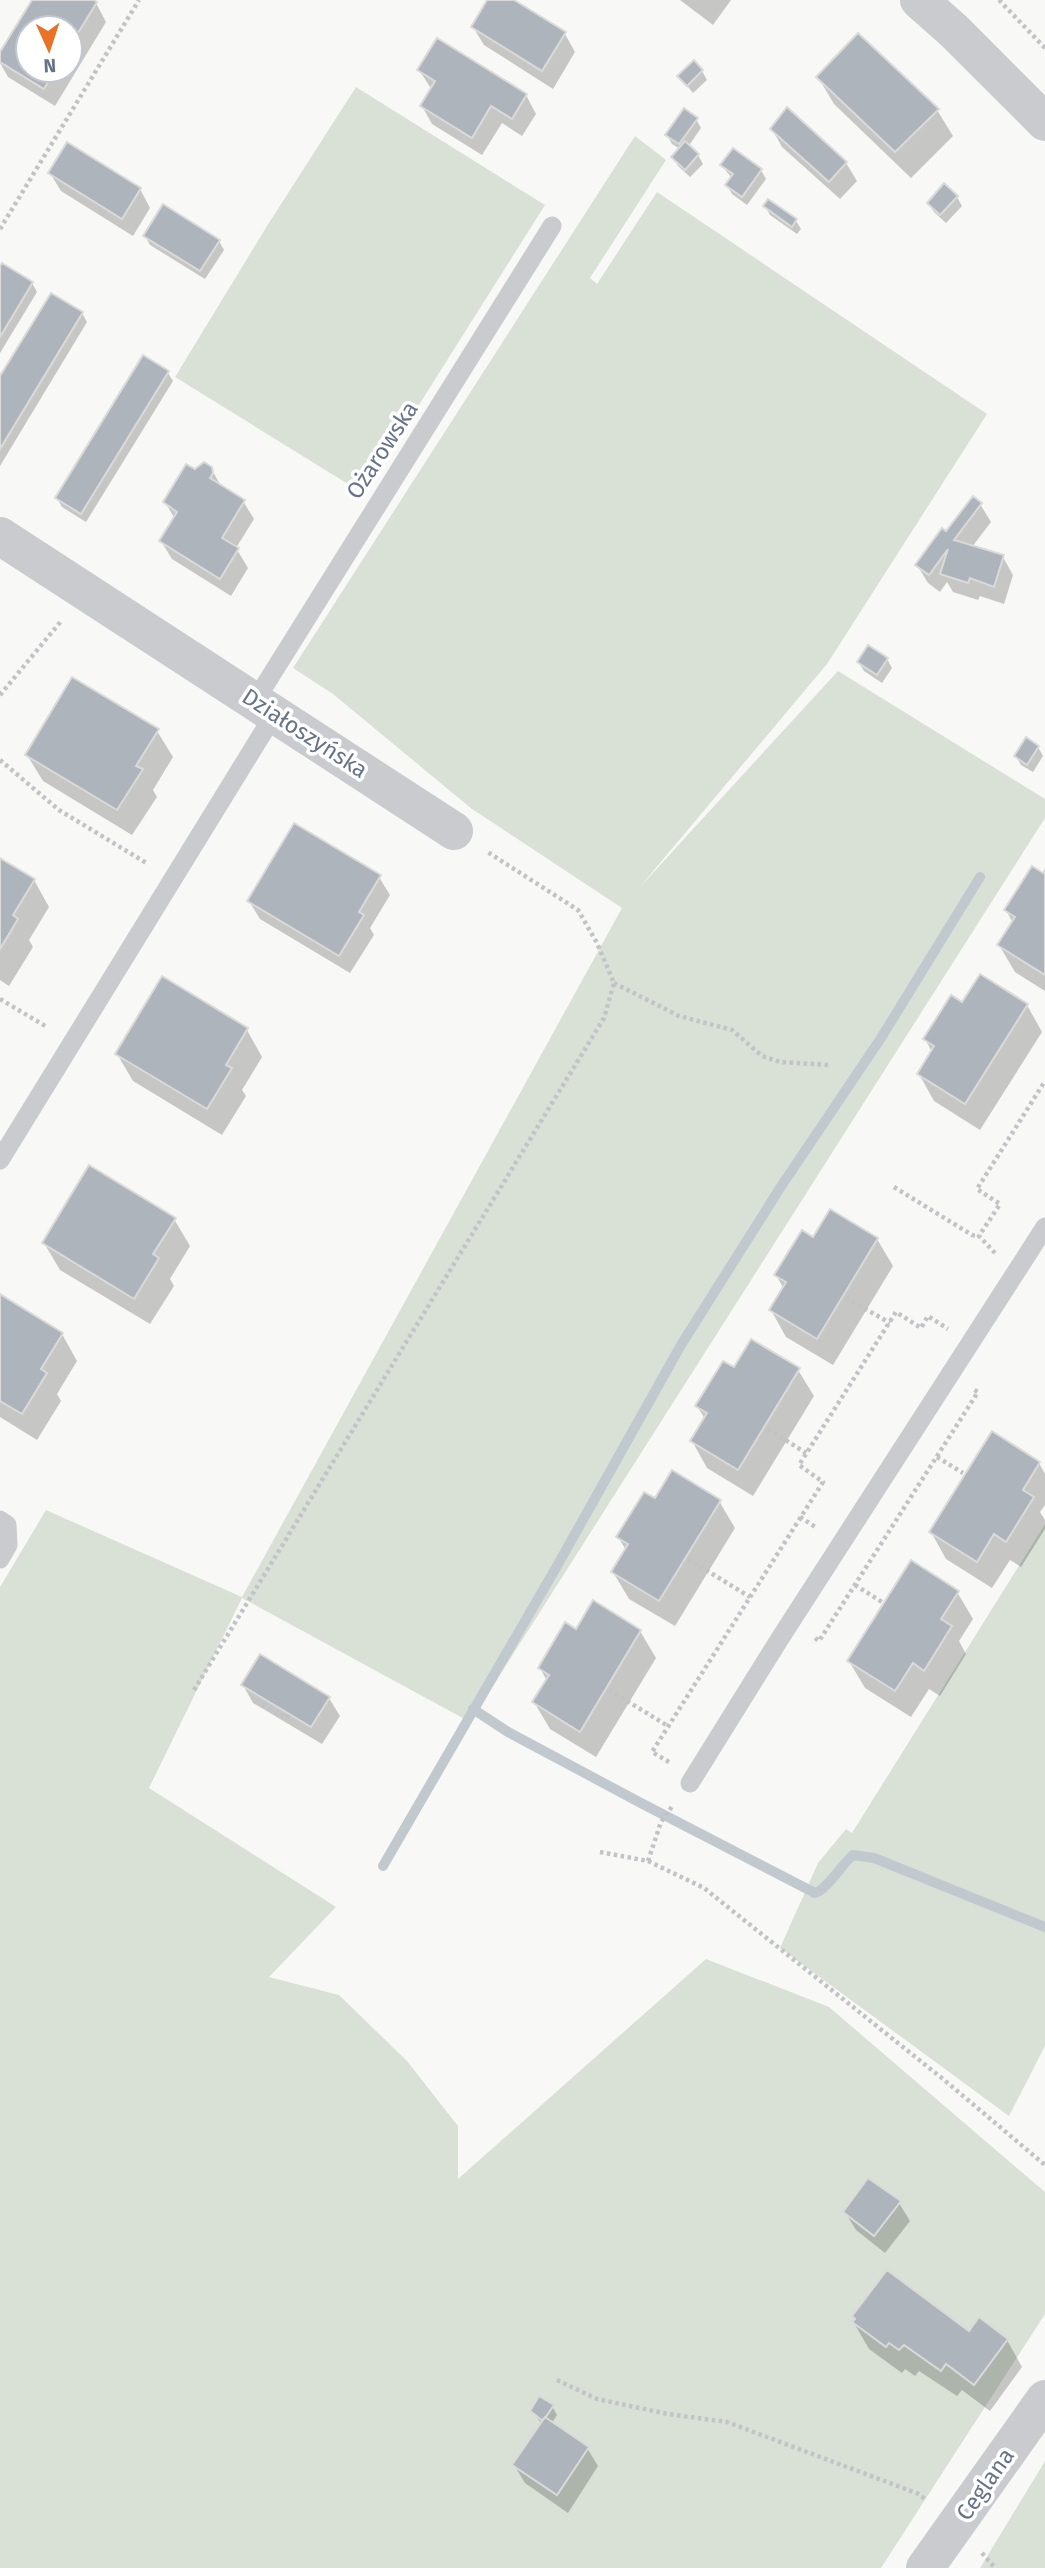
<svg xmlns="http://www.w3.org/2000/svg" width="1045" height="2568" font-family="'Fira Sans',sans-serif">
<rect width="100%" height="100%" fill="#f8f9f6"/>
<g fill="#d9e1d7">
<path d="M356,87L545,205L364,492L356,489L175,377L267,226Z"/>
<path d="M635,136L666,160L590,278L597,284L657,192L987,414L827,664L639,888L838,671L1045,799V818L470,1722L242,1598L149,1788L336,1907L269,1977L339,1995L407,2061L458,2126V2179L706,1959L829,2007L1045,2192V2314L881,2568H0V1587L46,1510L242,1597L622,908L472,809L333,694L293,668Z"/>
<path d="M1045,1524V2046L1009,2116L780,1948L818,1863L846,1829L852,1833Z"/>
<path d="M1045,2461V2568H980Z"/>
</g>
<g fill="#0003" fill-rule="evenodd">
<path d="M34,0H91L96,3L106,22L55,106L8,77L0,63V56ZM28,28H70V70H28Z"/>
<path d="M489,0H511L565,34L575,52L553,89L484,45L473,27Z"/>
<path d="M680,0H731L713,25Z"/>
<path d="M419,70L526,95L536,114L522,136L502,123L482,155L432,124L422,106L432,90Z"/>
<path d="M702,71L707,80L693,93L680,77Z"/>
<path d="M818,77L937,110L953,136L911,178L834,104Z"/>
<path d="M696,119L701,128L688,147L698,155L703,164L690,177L678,166L673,157L680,149L672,144L667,135Z"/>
<path d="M772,129L846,163L857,181L840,199L782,147Z"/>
<path d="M722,166L761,170L766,179L747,205L732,194L727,185L732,178Z"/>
<path d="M50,173L140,189L150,208L133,236L61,191Z"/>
<path d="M957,197L962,206L946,223L934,212L929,203Z"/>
<path d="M765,206L796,221L801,229L797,234L770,215Z"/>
<path d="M145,236L219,241L224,250L205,279L150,245Z"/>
<path d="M0,270L32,283L37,292L0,353Z"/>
<path d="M82,313L87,322L0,466V379Z"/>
<path d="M168,373L173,381L86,522L62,507L57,498Z"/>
<path d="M211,468L222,488L243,501L254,519L236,548L248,568L231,596L172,559L161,541L175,519L165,502L195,471Z"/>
<path d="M980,504L991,522L972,547L1003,557L1013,575L1004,604L980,596L978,600L953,592L947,582L940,592L928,583L917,565L946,534Z"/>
<path d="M887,659L892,668L882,683L864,671L859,663Z"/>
<path d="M157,731L173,757L153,790L157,797L132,835L43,781L27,755Z"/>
<path d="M1038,747L1043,756L1033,772L1021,765L1016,756Z"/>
<path d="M0,860L34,880L49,907L29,940L33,947L9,986L0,980Z"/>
<path d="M1045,873V991L1015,972L999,945L1013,923L1006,910Z"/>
<path d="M379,877L390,895L370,928L374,935L350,973L260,919L249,901Z"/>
<path d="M963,1004L1027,1005L1042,1032L980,1130L934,1101L919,1074L932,1052L925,1039Z"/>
<path d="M247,1030L262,1057L242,1090L246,1096L222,1135L133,1081L117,1054Z"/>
<path d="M174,1219L190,1246L170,1279L174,1286L150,1324L60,1270L44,1243Z"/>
<path d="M813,1239H877L893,1266L833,1365L786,1337L771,1310L784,1289L776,1275Z"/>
<path d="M0,1297L62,1334L77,1361L57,1394L61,1401L37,1440L0,1417Z"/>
<path d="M735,1370H798L814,1396L753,1496L707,1468L692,1441L705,1419L697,1406Z"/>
<path d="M1039,1463L1045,1474V1505L1040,1512L1045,1520V1529L1021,1567L1010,1560L992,1588L946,1559L931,1532Z"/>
<path d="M656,1501H719L735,1528L675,1626L629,1599L613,1572L626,1550L618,1537Z"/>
<path d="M957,1592L973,1619L959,1641L966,1654L940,1696L929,1689L911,1717L865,1688L849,1661Z"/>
<path d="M577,1631H640L656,1658L596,1757L550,1729L534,1702L547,1681L540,1668Z"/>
<path d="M243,1685L329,1698L340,1716L322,1744L253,1703Z"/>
<path d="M899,2203L910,2221L885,2253L856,2230L845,2212Z"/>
<path d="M854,2323L969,2333L1007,2340L1022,2367L990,2411L962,2390L957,2396L919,2371L915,2376L905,2369L902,2373L869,2349Z"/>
<path d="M552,2406L557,2415L552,2423L587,2448L598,2466L568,2513L525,2483L514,2465L542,2424L532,2411Z"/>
</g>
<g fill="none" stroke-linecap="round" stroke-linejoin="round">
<g stroke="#c1c9cf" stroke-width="10">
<path d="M473,1709L508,1732L639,1802L815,1893C827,1890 842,1864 853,1855L874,1858L1045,1927"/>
<path d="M383,1866L557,1566L681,1345L780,1188L881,1038L980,877"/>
</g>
</g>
<g fill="#aeb4bc" stroke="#dadad8" stroke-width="2">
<path d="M32,0H94L97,2L70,46V28H28V70H55L44,89L0,62V52Z"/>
<path d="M487,0H514L566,32L542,71L471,27Z"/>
<path d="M858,33L939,109L895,152L816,77Z"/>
<path d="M437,38L527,94L512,119L491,106L472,138L420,106L435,81L417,70Z"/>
<path d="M694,60L703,70L687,86L677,76Z"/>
<path d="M787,107L847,162L829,182L770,129Z"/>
<path d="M684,108L698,118L679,144L665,135Z"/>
<path d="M685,141L699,154L685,170L671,157Z"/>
<path d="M67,142L141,188L122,219L48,173Z"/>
<path d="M733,148L762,169L742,197L725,185L733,174L720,165Z"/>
<path d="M944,183L958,196L940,215L927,203Z"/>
<path d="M768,199L797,219L792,227L763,206Z"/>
<path d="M163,204L220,240L200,271L143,236Z"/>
<path d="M2,263L33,282L0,337V266Z"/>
<path d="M51,293L83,312L0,449V376Z"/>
<path d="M143,355L169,371L81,514L55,498Z"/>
<path d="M204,462L212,467L213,473L210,478L245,500L222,538L239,548L220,579L159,541L177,512L163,502L186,464L195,469Z"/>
<path d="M973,496L982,503L954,540L1004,555L994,587L970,578L968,583L940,574L948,549L929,575L915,565L942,528L946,531Z"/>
<path d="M868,645L888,658L877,675L857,662Z"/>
<path d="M72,677L159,729L136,766L143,769L117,810L25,755Z"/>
<path d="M1026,737L1039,746L1027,765L1014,756Z"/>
<path d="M294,823L381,875L359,912L364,915L339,956L247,901Z"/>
<path d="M0,858L35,879L13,915L18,919L0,949Z"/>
<path d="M1032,866L1043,873L1045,870V975L997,945L1015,917L1004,910Z"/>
<path d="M980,974L1028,1004L965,1104L917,1074L934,1046L923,1039L951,995L962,1002Z"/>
<path d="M162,976L248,1028L226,1065L232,1068L207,1109L115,1054Z"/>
<path d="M89,1165L176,1218L153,1254L159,1258L134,1299L42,1243Z"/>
<path d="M830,1209L878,1238L817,1339L769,1310L786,1282L774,1275L802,1230L813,1237Z"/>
<path d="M0,1294L63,1333L41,1369L47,1373L22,1414L0,1401Z"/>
<path d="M751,1339L800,1368L738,1470L690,1441L707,1413L695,1406L723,1361L734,1367Z"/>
<path d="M992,1431L1040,1462L1023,1490L1034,1497L1006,1542L994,1534L977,1562L929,1532Z"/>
<path d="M672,1470L721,1500L659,1601L611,1572L628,1544L616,1537L644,1492L655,1498Z"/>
<path d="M911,1560L959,1591L941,1619L952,1626L924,1671L913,1663L895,1691L847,1661Z"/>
<path d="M593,1600L641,1630L580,1732L532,1702L549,1675L538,1668L565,1622L576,1629Z"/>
<path d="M260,1654L330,1697L311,1727L241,1685Z"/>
<path d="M868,2178L901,2201L874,2236L843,2212Z"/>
<path d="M887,2270L969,2331L979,2317L1008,2339L974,2385L946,2364L941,2371L904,2345L899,2350L889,2343L886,2347L852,2322L855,2319L852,2316Z"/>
<path d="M539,2396L554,2405L543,2421L530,2411Z"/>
<path d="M545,2417L589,2447L557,2495L512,2465Z"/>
</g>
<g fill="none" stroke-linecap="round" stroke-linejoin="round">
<g stroke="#c2c3c6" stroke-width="4.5" stroke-dasharray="3.5 3.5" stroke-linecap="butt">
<path d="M999,0L1045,48"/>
<path d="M0,229L139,0"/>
<path d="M0,695L62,620"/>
<path d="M0,760L59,810L148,864"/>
<path d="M614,983L679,1016L732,1030L762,1056L780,1062L829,1065"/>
<path d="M0,999L47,1027"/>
<path d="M894,1187L972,1235L979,1236"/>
<path d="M995,1253L979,1236L1000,1204L977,1189L1045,1081"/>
<path d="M846,1298L890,1323"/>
<path d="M768,1429L806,1453"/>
<path d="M937,1457L963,1473"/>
<path d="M800,1517L817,1528"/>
<path d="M688,1559L750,1597"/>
<path d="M855,1585L882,1602"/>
<path d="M815,1638L819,1641L978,1392L973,1389"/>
<path d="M194,1690L604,1018L614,983L597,943L578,910L486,851"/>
<path d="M609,1690L668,1726"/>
<path d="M257,1700L287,1718L289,1714"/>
<path d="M669,1762L652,1752L823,1482L799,1465L896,1312L921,1328L928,1316L948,1329"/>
<path d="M600,1852L648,1861L704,1888L943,2079L1045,2165"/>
<path d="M648,1861L661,1822L673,1805"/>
<path d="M557,2380L597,2399L668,2414L727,2422L919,2494L927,2501"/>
<path d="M982,2553L995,2568"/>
</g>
<g stroke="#c9cbcf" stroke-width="19">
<path d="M255,701L552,226"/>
<path d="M0,1160L275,713"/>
<path d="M0,1520L7,1525L8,1545L0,1559"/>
<path d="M690,1783L779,1640L1045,1227"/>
</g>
<g stroke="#c9cbcf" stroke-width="38">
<path d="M0,536L454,831"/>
<path d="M925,2568L1045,2399"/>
</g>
<path stroke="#c9cbcf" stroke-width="38" d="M919,0L954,31L1045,122"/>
</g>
<g text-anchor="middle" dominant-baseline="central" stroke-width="7" stroke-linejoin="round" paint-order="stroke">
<g font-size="23" fill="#677488" stroke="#fff">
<text transform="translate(382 450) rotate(-57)">Ożarowska</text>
<text transform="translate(305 733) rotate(33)">Działoszyńska</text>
<text transform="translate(985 2484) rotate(-55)">Ceglana</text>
</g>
</g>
<g transform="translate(49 49) rotate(177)"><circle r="33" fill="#ffffff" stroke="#c2c7cf" stroke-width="2"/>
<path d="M0-5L12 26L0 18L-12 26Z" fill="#e87226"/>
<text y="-10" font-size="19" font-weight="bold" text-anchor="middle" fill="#677488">N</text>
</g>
</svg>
